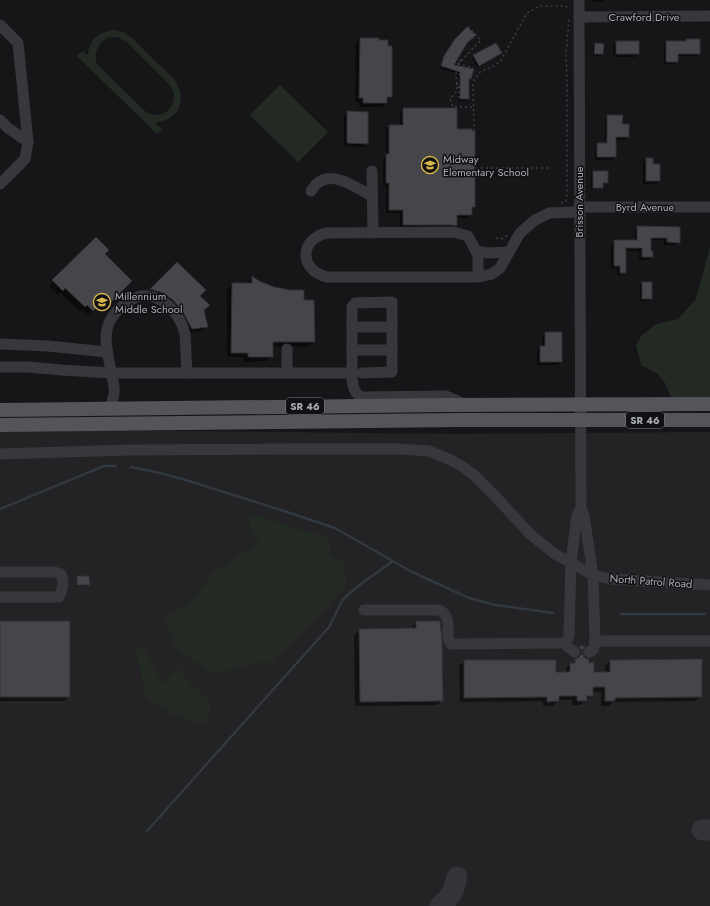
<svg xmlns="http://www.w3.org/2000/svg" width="710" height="906" font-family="Jost,sans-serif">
<rect width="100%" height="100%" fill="#161618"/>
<path fill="#232225" d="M0,429L456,434L710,432V906H0Z"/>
<g fill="#232a24" fill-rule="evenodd">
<path d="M115,30L125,33L132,38C141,47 150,56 159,65C167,72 176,79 179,89C182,95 181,104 178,110C173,118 165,121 157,122L156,124L162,129L157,134L77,56L83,51L87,55H88C89,39 100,31 115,30ZM109,37H117L127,42L169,84C171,87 174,91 174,96C174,106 167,115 156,115C153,115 150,114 147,113L97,64C93,52 98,43 109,37Z"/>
<path d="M280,85L328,132L298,162L250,115Z"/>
<path d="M710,247V400H672L665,383L657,373L641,365L636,345L641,336L656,324L678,319L696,299Z"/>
<path d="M256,514L293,528L329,538L330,555L344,563L346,586L319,616L271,662H256L234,670L210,673L174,647L165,619L194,599L213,573L260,541L251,533L249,524L248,515Z"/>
<path d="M143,647L163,684L177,668L191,684L211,703L206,724L177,717L146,698L135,649Z"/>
</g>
<g fill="#0007">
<path d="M592,0H604L602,2H592Z"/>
<path d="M467,28L466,43L453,65L470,78L468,80V99L466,101H458L459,78H457L458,74L440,68L443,59L453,42Z"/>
<path d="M361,39L386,47L391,96L382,107H359V102H355L356,43Z"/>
<path d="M686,40L699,54L697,56H677V62L675,64H664V44L666,42H684Z"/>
<path d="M617,42L638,54L635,57H613V46Z"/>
<path d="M595,44L602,54L600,56H593V46Z"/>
<path d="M500,53L498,55L477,67L472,58L474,56Z"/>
<path d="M403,109L456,130L474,206L471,210V215L467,218H456V225L453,229L400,228V213H386V186H383V159L386,155V129L390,126H400V113Z"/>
<path d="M348,112L367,143L364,147L344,146V116Z"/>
<path d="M608,116L621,125L628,137L625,140H615V157L613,160H595V147L598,144H605V119Z"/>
<path d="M646,159L659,181L656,184H643V163Z"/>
<path d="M593,172L607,182L605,184H602V187L600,189H591V174Z"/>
<path d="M638,227L679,242L676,245H664V240H650V252H652V257L649,260H639V251H625V272L622,275H617V268H611V244L614,242H635V230Z"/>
<path d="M96,238L104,254L131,281L100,312L96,307L88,315L82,309L79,311L60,292L58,295L49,286Z"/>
<path d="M177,263L199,296L203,310L206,326L202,331L188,333L179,317L147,294Z"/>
<path d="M252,277L259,282L303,301L314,342L309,347L272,346V356L267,361L243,362L244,357H227V289L232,284H248V281Z"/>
<path d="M642,282L651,299L649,301H640V285Z"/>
<path d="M546,333L561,362L557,365H537V350L540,347H542V337Z"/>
<path d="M78,577L89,584L87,586H76V579Z"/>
<path d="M0,622L69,697L64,701H0Z"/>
<path d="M417,622L442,700L437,705L355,706L354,635L359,630L412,629V627Z"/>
<path d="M579,647H583L581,650V655L593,673H605V666L610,661L701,696L696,701L613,702L609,706H601V692H592V695L581,705H572V700H558L553,706H543V701L460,702L459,666L464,661H555V673H566V668L578,659L577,654L575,652Z"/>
</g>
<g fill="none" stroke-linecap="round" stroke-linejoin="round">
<g stroke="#31383f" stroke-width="2.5">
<path d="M131,467L160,473L189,481L284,511L335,528L412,572L469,598L495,605L553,613"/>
<path d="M0,509L92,471L104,466H116"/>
<path d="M621,614H705"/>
<path d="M147,831L329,627L343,599L358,586L393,561"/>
</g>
<g stroke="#343438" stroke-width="21">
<path d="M702,830H710"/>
<path d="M440,906C450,899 455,889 457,877"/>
</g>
</g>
<g fill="#46464a" stroke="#313034">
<path d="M467,27L476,35L467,43L454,65L474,69L471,79L469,78V99H460V76H459L460,72L441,66L444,56L455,39Z"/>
<path d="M360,38H379V40H388V46H392V97H387V103H363V98H359Z"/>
<path d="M686,39H700V54H678V62H666V41H686Z"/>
<rect x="616" y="41" width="23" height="13"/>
<path d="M496,43L502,53L479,66L473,55Z"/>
<path d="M595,43L604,44L603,54H594Z"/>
<path d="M403,108H457V129H472V131H475V207H472V215H457V226L453,225H403V210H389V183H386V154H389V125H403Z"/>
<path d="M347,111L368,112V144L347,143Z"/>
<path d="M607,115H623L622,124H629V137H616V157H597V143H607Z"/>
<path d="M646,158H653V164H660V181H646Z"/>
<path d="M593,171H608V183H603V188H593Z"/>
<path d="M637,226L680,227V243L667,242V238H651V251H653V257H642V248H626V273H620V266H614V240H637Z"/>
<path d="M96,237L109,250L105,254L132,281L105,308L101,304L93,311L87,305L85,307L65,288L63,291L52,280Z"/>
<path d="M177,262L206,290L200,296L210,305L204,310L208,327L192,329L183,312L173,300L163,293L150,289Z"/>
<path d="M252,276L259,281L274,287L290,290H304V300H314L315,342H273V357H248V353H231L232,283H252Z"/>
<rect x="642" y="282" width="10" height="17"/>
<path d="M545,332H562V362H540V346H545Z"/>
<path d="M77,576H89L90,585H77Z"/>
<rect x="0" y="621" width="70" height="76"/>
<path d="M416,621H440L442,640L443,701L360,702L359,629L416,628Z"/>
<path d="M579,646H585L582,651V654L585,658L589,659V663L594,662V672H610V660L702,659V697L615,698V701H605V687H593V696H587V701H577V696H559V701L547,702V697L464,698V660H556V672H570V663H575V659L578,658L580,656L582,653L581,649Z"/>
</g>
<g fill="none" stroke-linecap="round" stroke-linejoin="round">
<g stroke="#3e3f43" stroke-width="1.5" stroke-dasharray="2 3" stroke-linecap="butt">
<path d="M468,27L481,40L458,64L456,72L457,91L450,99L453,107H473"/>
<path d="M445,56L462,61"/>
<path d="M458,64L473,68"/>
<path d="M456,84H459V98"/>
<path d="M474,131L473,82L480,72L492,67L500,62L527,13L540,6H565L569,8"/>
<path d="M481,168H548"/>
<path d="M561,203L566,201L567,196V77L566,54L569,19"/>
<path d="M496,238L501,239L508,235"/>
</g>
<g stroke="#38383c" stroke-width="11">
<path d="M579,0L581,509L584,515L593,575L595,641H710"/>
<path d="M579,17L710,16"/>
<path d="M0,25L18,43L28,142L25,159L0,184"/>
<path d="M0,120L8,128L28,142"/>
<path d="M372,171L373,233"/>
<path d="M311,191C313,188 316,184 319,182C335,171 358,189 372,196"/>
<path d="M579,207H710"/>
<path d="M476,251L488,253L509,252"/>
<path d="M478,277V255L468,236L453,232L327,233C299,239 299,270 327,277H478L492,274L500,268L520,233L535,220L549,213L579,212"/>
<path d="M352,327H392"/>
<path d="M0,344L48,346L107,352"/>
<path d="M287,349V372"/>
<path d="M352,350H392"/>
<path d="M0,367H28L62,370L111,373H352"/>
<path d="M362,373L392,372V302L355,303L352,307V378C353,386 354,393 361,397L446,396L464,404"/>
<path d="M110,409C111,404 113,399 114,394C115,386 112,378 111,370C104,340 100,319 130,301C141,293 153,295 164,302C175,310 182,322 185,334L187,373"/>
<path d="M0,454L128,450L293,449H400L429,451L451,460L463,467L475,476L494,495L531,535L555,554L593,575L611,579L710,585"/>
<path d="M0,572H54L61,574C64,580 63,591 59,597H0"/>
<path d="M364,610H440C455,620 443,633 451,644L560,643C566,642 568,641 569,634L571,562L577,515L581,509"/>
<path d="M565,642L568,647L575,652"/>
<path d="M589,652C595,650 594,647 595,641"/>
</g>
<g stroke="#54555b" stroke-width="14">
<path d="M0,410L445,405L710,404"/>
<path d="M0,425L460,420H710"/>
</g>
</g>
<defs>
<g id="school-ring" transform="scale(0.9)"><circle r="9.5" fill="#111113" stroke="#dcb84a" stroke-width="1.5"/><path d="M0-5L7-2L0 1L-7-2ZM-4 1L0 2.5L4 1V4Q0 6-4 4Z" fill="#dcb84a"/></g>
</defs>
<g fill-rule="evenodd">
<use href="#school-ring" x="430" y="165"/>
<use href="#school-ring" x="102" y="302"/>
</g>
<g text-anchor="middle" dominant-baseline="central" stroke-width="3" stroke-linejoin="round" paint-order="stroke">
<g fill="#111113" stroke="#7c7e85" stroke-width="1">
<rect x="286" y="398" width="38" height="16" rx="3"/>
<rect x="626" y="412" width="38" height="16" rx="3"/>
</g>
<g font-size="10" font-weight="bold" fill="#aaadb6">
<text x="305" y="406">SR 46</text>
<text x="645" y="420">SR 46</text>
</g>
<g font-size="11" fill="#aaadb6" stroke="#111113">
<text x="644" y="17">Crawford Drive</text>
<text transform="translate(579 202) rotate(-90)">Brisson Avenue</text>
<text x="645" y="207">Byrd Avenue</text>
<text transform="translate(651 581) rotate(4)">North Patrol Road</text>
</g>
<g font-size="11" fill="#aaadb6" stroke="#111113" text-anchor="start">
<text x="443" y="159">Midway<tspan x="443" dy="13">Elementary School</tspan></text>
<text x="115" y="296">Millennium<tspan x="115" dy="13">Middle School</tspan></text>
</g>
</g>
</svg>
